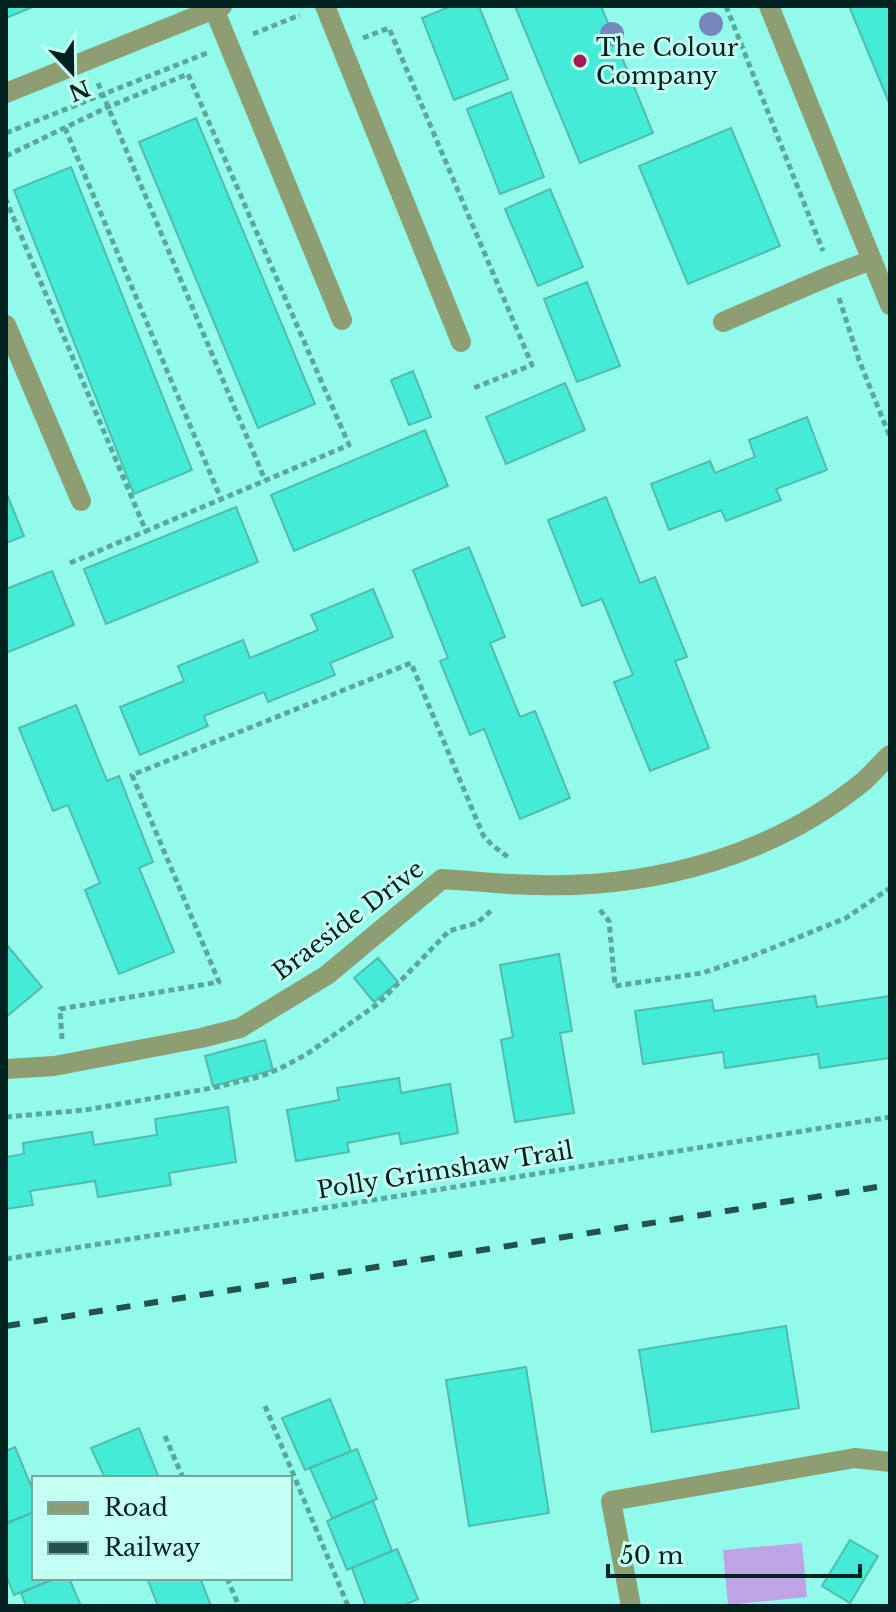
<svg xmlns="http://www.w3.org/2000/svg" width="896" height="1612" font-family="'Libre Baskerville',serif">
<rect width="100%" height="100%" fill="#91faea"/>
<path fill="#bea3e5" d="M802,1543L807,1597L728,1605L723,1550Z"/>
<g fill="#44ecd8" stroke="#51bcad" stroke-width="2">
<path d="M6,6H35L6,18Z"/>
<path d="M451,6H479L508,79L454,100L422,18Z"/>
<path d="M515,6H601L653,133L580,163Z"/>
<path d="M849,6H890V105Z"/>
<path d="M511,92L544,177L500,194L467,109Z"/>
<path d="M196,118L315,404L258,428L139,142Z"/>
<path d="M731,128L780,246L688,284L639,166Z"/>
<path d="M71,167L192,470L134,494L14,190Z"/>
<path d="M550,189L583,267L538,286L505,209Z"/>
<path d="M587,282L620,366L577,382L544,299Z"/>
<path d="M413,371L431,417L409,425L391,380Z"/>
<path d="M565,383L585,430L506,464L486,417Z"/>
<path d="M807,417L827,470L776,489L781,500L726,521L721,510L669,530L651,484L710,461L715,473L755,457L749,440Z"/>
<path d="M425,430L448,486L294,551L271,495Z"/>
<path d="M6,492L24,536L6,543Z"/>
<path d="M606,497L640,583L655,577L687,657L675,661L709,748L650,771L614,682L633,675L602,599L582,606L548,520Z"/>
<path d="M236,507L258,562L106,624L84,569Z"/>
<path d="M469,547L505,637L490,643L520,717L535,711L570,798L520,819L484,729L470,735L440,661L448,658L413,570Z"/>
<path d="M52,571L74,625L6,653V589Z"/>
<path d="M373,589L393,637L330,663L335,675L268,702L264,692L204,716L208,726L140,755L120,707L184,681L178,666L243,640L250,658L318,630L311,615Z"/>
<path d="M76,705L107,781L119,776L153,862L139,868L174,952L119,974L85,890L100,883L68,805L53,811L19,728Z"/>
<path d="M6,944L42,987L6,1017Z"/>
<path d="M559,954L572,1031L560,1033L574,1113L515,1122L501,1040L513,1037L500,965Z"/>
<path d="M378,958L398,982L374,1002L354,978Z"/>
<path d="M815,996L817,1007L890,996V1058L820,1068L818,1054L725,1068L723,1052L643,1064L635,1011L712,1000L714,1011Z"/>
<path d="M265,1040L273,1070L213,1086L205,1056Z"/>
<path d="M399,1078L401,1093L450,1084L458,1133L401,1144L399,1133L347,1143L349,1152L296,1161L287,1110L339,1100L337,1088Z"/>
<path d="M228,1107L236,1162L169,1173L171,1185L98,1197L95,1181L30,1191L33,1205L6,1209V1157L24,1154L23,1143L92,1132L94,1145L157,1135L155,1119Z"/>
<path d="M786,1326L799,1408L652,1432L639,1350Z"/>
<path d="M526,1367L549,1513L469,1526L446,1380Z"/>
<path d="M330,1399L351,1451L305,1470L282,1418Z"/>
<path d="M139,1428L159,1478H105L91,1448Z"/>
<path d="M15,1447L34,1493V1512L6,1523V1451Z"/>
<path d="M357,1449L377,1499L332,1518L310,1468Z"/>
<path d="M373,1501L392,1551L347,1570L327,1521Z"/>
<path d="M34,1512V1578H56L14,1595L6,1575V1524Z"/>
<path d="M850,1540L878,1556L850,1603L822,1586Z"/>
<path d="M397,1549L418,1599L403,1606H366L352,1568Z"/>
<path d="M57,1578H69L81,1606H26L21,1593Z"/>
<path d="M147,1578H200L211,1606H158Z"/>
</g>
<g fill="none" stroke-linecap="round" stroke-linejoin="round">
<g stroke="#5aa89d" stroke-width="5" stroke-dasharray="6 4" stroke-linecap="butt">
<path d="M726,6L823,251"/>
<path d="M253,34L300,15"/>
<path d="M363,38L389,28L532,365L471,389"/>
<path d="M98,83L265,480"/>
<path d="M65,128L221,499"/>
<path d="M6,133L207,53"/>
<path d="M6,156L108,107L188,74L349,445L146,531L6,200"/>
<path d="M839,298L859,360L890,437"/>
<path d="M70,563L146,531"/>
<path d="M600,910L609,921L615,986L702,973L750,957L846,918L890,888"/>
<path d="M62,1039L60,1009L219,982L132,775L411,663L483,835L492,845L508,857"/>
<path d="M6,1117L85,1110L212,1088L259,1077L279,1069L307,1054L379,1003L449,931L477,923L493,909"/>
<path d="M6,1259L890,1117"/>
<path d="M265,1406L348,1606"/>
<path d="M165,1436L183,1478"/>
<path d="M227,1578L239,1606"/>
</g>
<g stroke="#8f9d72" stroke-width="20">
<path d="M325,6L461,342"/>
<path d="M769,6L890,305"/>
<path d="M214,9L342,320"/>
<path d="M6,93L222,6"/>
<path d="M723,322L832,275L872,260"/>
<path d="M6,325L81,501"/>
<path d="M6,1069L54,1066L201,1038L240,1028L327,975L442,879C474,881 507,885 539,885C655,888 774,855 864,781C873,773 881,763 890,755"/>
<path d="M631,1606L611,1501L855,1458L890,1462"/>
</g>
<path stroke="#21524c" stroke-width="6" stroke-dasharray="14 14" stroke-linecap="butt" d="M6,1326L890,1185"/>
</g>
<g fill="#7687bb">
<circle cx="711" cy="24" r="12"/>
<circle cx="612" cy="34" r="12"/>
</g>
<circle fill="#a91955" stroke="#c4fff4" stroke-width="3" cx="580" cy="61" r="8"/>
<g text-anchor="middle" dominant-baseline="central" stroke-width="6" stroke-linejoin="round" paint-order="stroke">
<g font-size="24" fill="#00211d" stroke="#c4fff4" text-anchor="start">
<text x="596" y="47">The Colour<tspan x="596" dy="28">Company</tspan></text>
</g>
<g font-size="24" fill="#00211d" stroke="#c4fff4">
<text transform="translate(348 920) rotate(-37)">Braeside Drive</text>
<text transform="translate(445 1170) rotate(-9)">Polly Grimshaw Trail</text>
</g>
</g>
<rect width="896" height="1612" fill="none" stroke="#00211d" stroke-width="16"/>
<rect x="32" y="1476" width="260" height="104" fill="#c4fff4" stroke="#76a69e" stroke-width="2"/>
<rect x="48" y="1502" width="40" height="12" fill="#8f9d72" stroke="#76a69e" stroke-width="2"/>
<text x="104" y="1516" font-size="24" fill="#00211d">Road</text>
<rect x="48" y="1542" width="40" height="12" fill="#21524c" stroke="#76a69e" stroke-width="2"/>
<text x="104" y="1556" font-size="24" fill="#00211d">Railway</text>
<g transform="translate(72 72) rotate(158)" stroke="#c4fff4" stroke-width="6" paint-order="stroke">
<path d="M0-6L14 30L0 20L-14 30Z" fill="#00211d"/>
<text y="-12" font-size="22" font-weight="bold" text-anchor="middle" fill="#00211d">N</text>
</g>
<path d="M608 1564v12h252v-12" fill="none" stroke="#00211d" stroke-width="4"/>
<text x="620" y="1564" font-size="24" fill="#00211d" stroke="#c4fff4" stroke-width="6" paint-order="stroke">50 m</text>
</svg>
